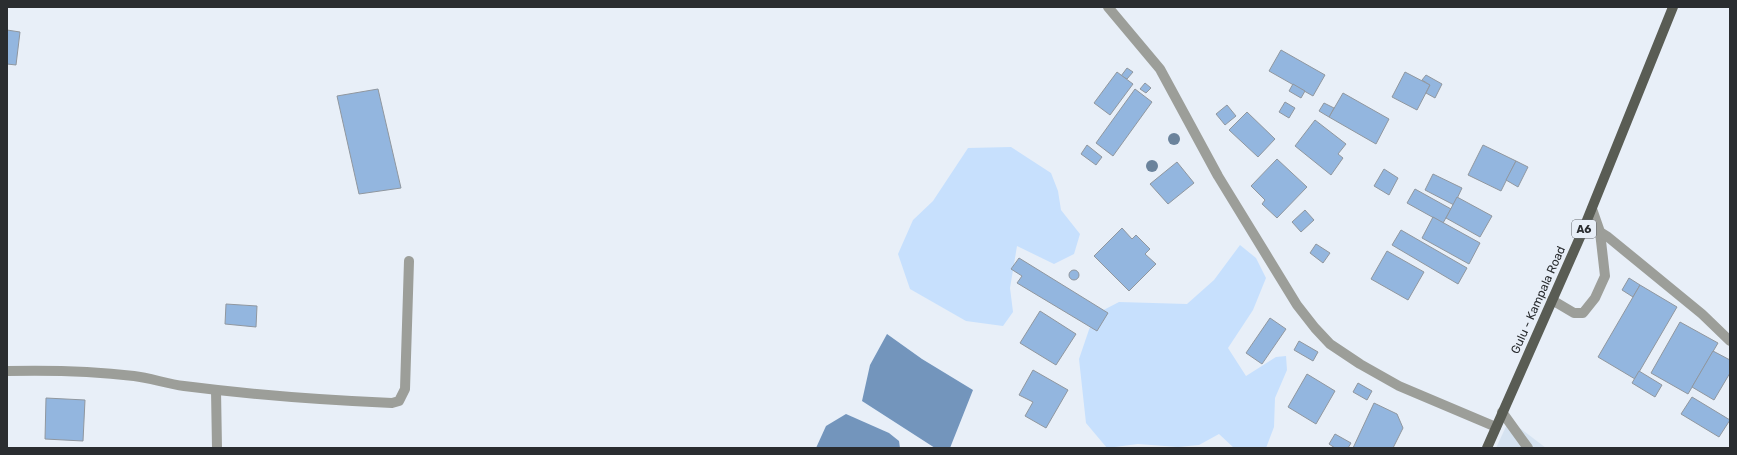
<svg xmlns="http://www.w3.org/2000/svg" width="1737" height="455" font-family="Rubik,sans-serif">
<rect width="100%" height="100%" fill="#e8eff8"/>
<path fill="#d6e3f1" d="M1509,420L1546,448H1496Z"/>
<g fill="#c7e0fd">
<path d="M1011,147L1051,173L1058,191L1061,210L1080,234L1074,254L1054,264L1017,246L1010,288L1013,312L1003,326L966,321L910,289L898,254L913,220L933,201L968,148Z"/>
<path d="M1240,245L1256,258L1266,278L1253,310L1228,348L1246,376L1276,357L1286,356L1287,370L1275,398L1274,427L1266,448H1234L1219,434L1199,445L1178,447L1138,444L1107,448L1086,423L1079,359L1094,315L1119,302L1187,304L1214,280Z"/>
</g>
<g fill="#7395bc">
<path d="M887,334L922,359L973,390L950,448H935L862,401L870,365Z"/>
<path d="M846,414L889,433L899,441L900,448H816L826,426Z"/>
</g>
<g fill="#93b6df" stroke="#90979f">
<path d="M7,30L20,32L16,65L7,64Z"/>
<path d="M1281,50L1325,75L1313,96L1269,71Z"/>
<path d="M1127,68L1133,72L1127,79L1121,76Z"/>
<path d="M1117,72L1133,84L1110,115L1094,103Z"/>
<path d="M1405,72L1430,85L1417,110L1392,97Z"/>
<path d="M1426,75L1442,84L1435,98L1426,93L1430,85L1422,80Z"/>
<path d="M1145,83L1151,88L1146,93L1140,89Z"/>
<path d="M1293,84L1305,91L1301,98L1289,91Z"/>
<path d="M378,89L401,188L359,194L337,96Z"/>
<path d="M1135,89L1152,102L1113,156L1096,143Z"/>
<path d="M1343,93L1389,119L1376,144L1329,117Z"/>
<path d="M1285,102L1295,108L1289,118L1279,112Z"/>
<path d="M1324,103L1334,108L1329,117L1319,111Z"/>
<path d="M1227,105L1236,116L1225,125L1216,114Z"/>
<path d="M1247,112L1275,139L1258,157L1229,130Z"/>
<path d="M1315,120L1346,144L1338,154L1343,158L1331,175L1295,146Z"/>
<path d="M1087,145L1102,157L1096,165L1081,154Z"/>
<path d="M1483,145L1516,161L1501,191L1468,175Z"/>
<path d="M1277,159L1307,187L1277,218L1262,204L1265,200L1251,186Z"/>
<path d="M1516,161L1528,167L1518,187L1506,180Z"/>
<path d="M1177,162L1194,183L1168,204L1150,184Z"/>
<path d="M1384,169L1398,178L1389,195L1374,186Z"/>
<path d="M1433,174L1462,188L1454,205L1425,190Z"/>
<path d="M1415,189L1451,209L1443,223L1407,203Z"/>
<path d="M1457,197L1492,216L1480,237L1446,218Z"/>
<path d="M1305,210L1314,220L1301,232L1292,222Z"/>
<path d="M1433,217L1480,243L1469,264L1422,238Z"/>
<path d="M1122,228L1132,239L1136,235L1150,249L1145,254L1156,264L1129,291L1094,256Z"/>
<path d="M1401,230L1467,268L1458,284L1392,245Z"/>
<path d="M1316,244L1330,253L1323,263L1310,253Z"/>
<path d="M1387,251L1424,272L1408,300L1371,279Z"/>
<path d="M1019,258L1108,313L1097,331L1017,283L1022,276L1011,269Z"/>
<circle cx="1074" cy="275" r="5"/>
<path d="M1629,278L1640,285L1633,297L1622,290Z"/>
<path d="M1640,285L1677,307L1635,379L1598,357Z"/>
<path d="M226,304L257,306L256,327L225,324Z"/>
<path d="M1040,311L1076,334L1056,365L1020,343Z"/>
<path d="M1270,318L1286,329L1262,364L1246,353Z"/>
<path d="M1680,322L1718,343L1688,394L1651,373Z"/>
<path d="M1299,341L1318,352L1313,361L1294,350Z"/>
<path d="M1713,351L1730,360V373L1714,400L1692,387Z"/>
<path d="M1033,370L1068,390L1046,428L1025,416L1033,402L1019,395Z"/>
<path d="M1639,371L1662,385L1655,397L1632,383Z"/>
<path d="M1307,374L1335,391L1316,424L1288,407Z"/>
<path d="M1358,383L1372,391L1367,400L1353,392Z"/>
<path d="M1692,397L1730,420L1719,437L1681,414Z"/>
<path d="M46,398L85,400L83,441L45,439Z"/>
<path d="M1374,403L1397,414L1403,428L1393,448H1353Z"/>
<path d="M1335,434L1351,443L1348,448H1335L1329,444Z"/>
</g>
<g fill="none" stroke-linecap="round" stroke-linejoin="round">
<g stroke="#9c9e99" stroke-width="10">
<path d="M1552,300L1574,313H1583L1595,298L1605,276L1600,232"/>
<path d="M216,390L217,448"/>
<path d="M1502,412L1528,448"/>
</g>
<g stroke="#9c9e99" stroke-width="10">
<path d="M1108,7L1160,69L1218,176L1297,305L1315,328L1330,344L1360,364L1399,386L1496,427"/>
<path d="M1592,209L1600,232L1608,237L1702,314L1730,341"/>
<path d="M7,371C49,370 92,371 134,376C151,378 167,384 184,386C254,395 323,400 392,403L399,401L405,389L409,261"/>
</g>
<path stroke="#595c54" stroke-width="10" d="M1487,448L1581,235L1673,7"/>
</g>
<g fill="#6b839c">
<circle cx="1174" cy="139" r="6"/>
<circle cx="1152" cy="166" r="6"/>
</g>
<g text-anchor="middle" dominant-baseline="central" stroke-width="3" stroke-linejoin="round" paint-order="stroke">
<rect fill="#e8eff8" stroke="#63676c" stroke-width="1" x="1572" y="220" width="24" height="18" rx="3"/>
<g font-size="11" font-weight="bold" fill="#2a2d30">
<text x="1584" y="229">A6</text>
</g>
<g font-size="12" fill="#2a2d30" stroke="#e8eff8">
<text transform="translate(1538 300) rotate(-66)">Gulu - Kampala Road</text>
</g>
</g>
<rect width="1737" height="455" fill="none" stroke="#2a2d30" stroke-width="16"/>
</svg>
